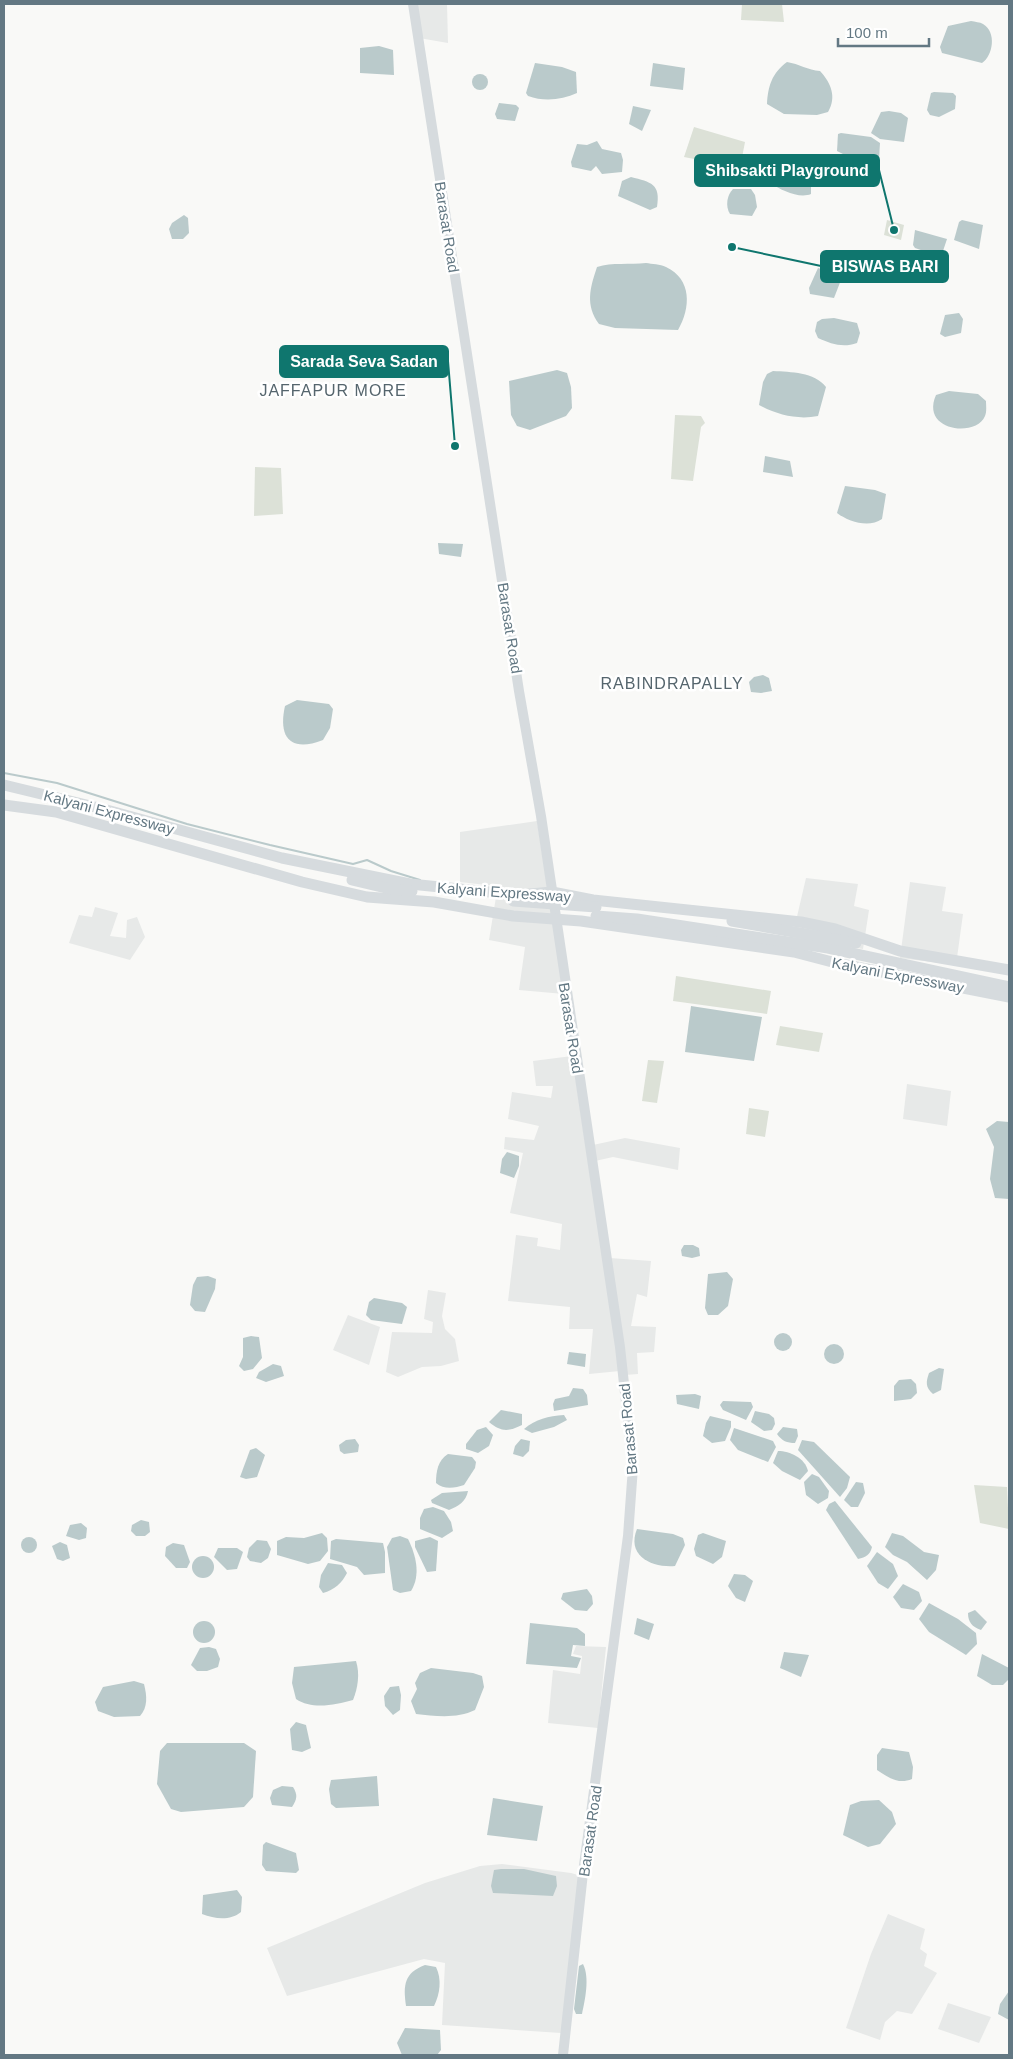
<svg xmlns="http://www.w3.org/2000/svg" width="1013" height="2059" font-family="Arial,sans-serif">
<rect width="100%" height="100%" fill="#f9f9f7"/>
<g fill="#e7e9e8">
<path d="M415,4H447L448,43L419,38Z"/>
<path d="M537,821L548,892L460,882V832Z"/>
<path d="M806,878L858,884L854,906L869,910L863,949L792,938Z"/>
<path d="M910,882L946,887L942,911L963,914L956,965L900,958Z"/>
<path d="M496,897L550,904L564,994L519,990L525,947L489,940Z"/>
<path d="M95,907L118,913L110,936L126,938L127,920L137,917L145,937L130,960L69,943L79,915L92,917Z"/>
<path d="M572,1056L620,1371L589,1374L593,1329H569L570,1307L508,1301L516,1235L538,1238L537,1246L560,1250L562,1224L510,1213L523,1153L504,1149L505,1137L534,1140L539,1126L508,1119L512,1092L551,1098L553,1086H536L533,1061Z"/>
<path d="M907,1084L951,1091L947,1126L903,1119Z"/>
<path d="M625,1138L680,1148L678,1170L613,1157L595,1161L593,1145Z"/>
<path d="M610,1258L651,1261L647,1297L637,1294L631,1326L656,1327L654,1352L637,1353L638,1374L625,1375Z"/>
<path d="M428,1290L446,1293L442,1316L445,1329L455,1339L459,1361L441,1366L422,1367L398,1377L386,1372L392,1332L432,1333L433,1322L424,1319Z"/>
<path d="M348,1315L380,1327L369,1365L333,1350Z"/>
<path d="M576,1646L606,1647L598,1728L548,1723L553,1670L580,1674L582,1656L573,1654Z"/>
<path d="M502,1864L571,1873L581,1876L561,2033L442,2025L445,1963L424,1959L287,1996L267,1948L425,1883L480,1866Z"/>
<path d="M888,1914L925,1929L920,1949L927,1954L924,1966L937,1973L912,2014L897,2011L885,2022L880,2040L846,2028L871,1954Z"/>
<path d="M948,2003L991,2017L979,2043L938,2029Z"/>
</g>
<g fill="#dce1d7">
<path d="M742,4H782L784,22L741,20Z"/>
<path d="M694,127L745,142L740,168L684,157Z"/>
<path d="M887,220L904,225L901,240L884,235Z"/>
<path d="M675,415L701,416L705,423L701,427L693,481L671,479Z"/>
<path d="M255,467L281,468L283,514L254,516Z"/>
<path d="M676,976L771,991L767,1014L673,1001Z"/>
<path d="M780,1026L823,1033L819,1052L776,1045Z"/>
<path d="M648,1060L664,1061L657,1103L642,1101Z"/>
<path d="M749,1108L769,1111L765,1137L746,1134Z"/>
<path d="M974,1485L1007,1487L1009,1529L980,1523Z"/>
</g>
<g fill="#bacacb">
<path d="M971,21C975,22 980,22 983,24C997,32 993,56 982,63L942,53L940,47L948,26Z"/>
<path d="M379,46L393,50L394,75L360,73V48Z"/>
<path d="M787,62C799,64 808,70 820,71C831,83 837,97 828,112L817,115L784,114L767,104C768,86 772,73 787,62Z"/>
<path d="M535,63L562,67L576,72L577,93C562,100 544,102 528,96L526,93Z"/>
<path d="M653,63L685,68L683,90L650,86Z"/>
<circle cx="480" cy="82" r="8"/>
<path d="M934,92L953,93L956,96L955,109L939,117L930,115L927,110L931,93Z"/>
<path d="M499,103L516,105L519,108L515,121L497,119L495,114Z"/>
<path d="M633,106L651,110L642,131L629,124Z"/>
<path d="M889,111L901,113L908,118L904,142L880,139L871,133L881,112Z"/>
<path d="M841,133L871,137L880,143L879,160L851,158L837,151L838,134Z"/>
<path d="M597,141L602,149L621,153L623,160L622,172L602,174L596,166L591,171L572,167L571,162L577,144L587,145Z"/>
<path d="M782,164L811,171V194C799,199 781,190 770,183L775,165Z"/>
<path d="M631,177C651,182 661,184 657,207L650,210L618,196L622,181Z"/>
<path d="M733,189H751L755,195L757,207L752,216L730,214C725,206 727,195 733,189Z"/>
<path d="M184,215L188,218L189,233L183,239H172L169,229L172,223Z"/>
<path d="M962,220L983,225L979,249L954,240L959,222Z"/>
<path d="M915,230L947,239L941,257L915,248L913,245Z"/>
<path d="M646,263C652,264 660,264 666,267C692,279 691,308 678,330L615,328L599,324C585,305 590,288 597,267C612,262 630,265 646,263Z"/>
<path d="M818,268L837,274L841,280L834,298L810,294L809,288Z"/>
<path d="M959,313L963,319L961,333L945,337L940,334L945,315Z"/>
<path d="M834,318L857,323L860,333L857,343C843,348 831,344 818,338L815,331L817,322L822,319Z"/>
<path d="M557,370L567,373L571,387L572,408L566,416L530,430L517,426L511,415L509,381Z"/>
<path d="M773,371C791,372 814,372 826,387L818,416C798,420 777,415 759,405L763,382L767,374Z"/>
<path d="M949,391L978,394L986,401C986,405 987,412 985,416C976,438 920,431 936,395Z"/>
<path d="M765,456L790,461L793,477L763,472Z"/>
<path d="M845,486L875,490L886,494L882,519C869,528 849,522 837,513Z"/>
<path d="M438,543L463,544L461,557L439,554Z"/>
<path d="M763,675L769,678L772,691L761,693L751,692L749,682L754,677Z"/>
<path d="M297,700L329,704L333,709L330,728L323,740C290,753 278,737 285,706Z"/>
<path d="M691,1006L762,1017L754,1061L685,1052Z"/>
<path d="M997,1121L1009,1122V1199L995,1198L990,1179L994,1147L986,1129Z"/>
<path d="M507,1152L519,1156V1166L514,1178L500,1173L502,1159Z"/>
<path d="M684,1245H693L699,1248L700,1256L692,1258L682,1256L681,1250Z"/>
<path d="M727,1272L733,1279L728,1306L718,1315H708L705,1308L708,1274Z"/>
<path d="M208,1276L216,1279L215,1289L205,1312L195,1311L190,1305L193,1285L197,1277Z"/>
<path d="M374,1298L402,1303L407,1307L402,1324L371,1320L366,1315L369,1302Z"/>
<circle cx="783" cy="1342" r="9"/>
<path d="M251,1336L259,1337L262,1358L253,1369L244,1371L239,1366L243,1357V1338Z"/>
<circle cx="834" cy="1354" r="10"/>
<path d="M569,1352L586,1354L585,1367L567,1364Z"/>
<path d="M273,1364L281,1366L284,1376L266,1382L256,1378L259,1372Z"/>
<path d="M939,1368L944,1369L941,1390L933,1394C925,1387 926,1382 929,1373Z"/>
<path d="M911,1379L916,1384L917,1393L911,1399L894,1401V1386L899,1380Z"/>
<path d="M573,1388L583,1389L587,1395L588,1405L554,1411L553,1404L555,1399L569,1396Z"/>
<path d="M695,1394L701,1396L699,1409L677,1404L676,1395Z"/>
<path d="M723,1401L751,1402L753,1407L746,1420L723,1410L720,1405Z"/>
<path d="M501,1410L522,1414V1425C508,1432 501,1432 489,1422Z"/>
<path d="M755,1411L769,1414L774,1418L775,1424L772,1430L764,1431L751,1422Z"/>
<path d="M564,1415L567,1420L554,1427L532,1433L524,1429C536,1419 548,1416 564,1415Z"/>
<path d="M710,1416L731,1421V1427L725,1441L712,1443L703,1436L706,1423Z"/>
<path d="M486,1427L493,1435L489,1446L478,1453L466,1449V1444L477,1430Z"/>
<path d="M783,1427L797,1429L798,1436L795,1443C787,1443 782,1441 777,1434Z"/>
<path d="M734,1428L773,1441L776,1447L768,1462L738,1450L730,1440Z"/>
<path d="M355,1439L359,1445L358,1452L344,1454L340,1451L339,1445L346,1440Z"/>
<path d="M521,1439L530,1441L529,1451L523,1457L513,1454L515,1446Z"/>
<path d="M802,1440L814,1442L850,1477L847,1488L840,1497L798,1450Z"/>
<path d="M256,1448L265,1455L257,1477L246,1479L240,1477L250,1450Z"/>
<path d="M778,1451C790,1451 805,1458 808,1471L800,1480L782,1471L773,1463Z"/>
<path d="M448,1454L472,1457L476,1462L475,1468L464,1485C455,1488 444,1490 436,1483C436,1471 438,1460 448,1454Z"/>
<path d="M812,1474L819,1477L829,1491L828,1498L818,1504L806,1495L804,1482Z"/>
<path d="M856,1482L863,1483L865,1493L858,1507H851L844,1500Z"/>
<path d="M468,1491C466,1502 458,1506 449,1510L432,1503L431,1500L442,1493Z"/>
<path d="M835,1501L872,1547C870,1555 866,1557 858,1559L826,1510L829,1504Z"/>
<path d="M433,1507L444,1511L451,1522L453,1531L442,1538L420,1529V1518L424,1509Z"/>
<path d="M141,1520L149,1522L150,1532L145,1536H136L131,1531L132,1525Z"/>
<path d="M81,1523L87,1528L86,1538L79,1540L66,1536L70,1525Z"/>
<path d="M637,1529L673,1534L683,1538L685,1545L675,1566C652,1568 626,1556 637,1529Z"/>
<path d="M322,1533L327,1538L328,1551L320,1561L308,1564L277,1555V1541L286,1537L304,1538Z"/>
<path d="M703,1533L726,1541L722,1557L713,1564L696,1556L694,1549L698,1535Z"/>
<path d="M892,1533L903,1536L924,1552L939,1555L936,1570L927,1580L907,1562L893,1555L885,1547Z"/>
<path d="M400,1536L408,1539C416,1555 421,1575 411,1591L400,1593L393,1590L387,1547L392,1538Z"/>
<circle cx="29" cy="1545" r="8"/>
<path d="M430,1537L438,1541L436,1571L427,1572L415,1547V1541Z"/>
<path d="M336,1539L383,1543L385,1552V1573L364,1575L357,1567L330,1559L331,1541Z"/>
<path d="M257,1540L267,1541L271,1549L268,1558L261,1563L250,1561L247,1557L249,1548Z"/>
<path d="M60,1542L67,1545L70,1558L63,1561L57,1559L52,1546Z"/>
<path d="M173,1543L184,1545L190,1562L187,1568H176L165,1556L166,1547Z"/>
<path d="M218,1548H237L243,1552L237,1569L227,1570L214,1557Z"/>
<path d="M877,1552L893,1564L898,1576L888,1589L878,1583L867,1566Z"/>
<circle cx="203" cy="1567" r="11"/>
<path d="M328,1563L342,1565L347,1573C342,1583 334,1590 323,1593L319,1587L321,1575Z"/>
<path d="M734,1574L745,1575L753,1581L745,1602L736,1598L728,1586Z"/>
<path d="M903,1584L919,1592L922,1601L914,1610L901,1608L893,1597Z"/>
<path d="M587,1589L592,1596L593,1604L587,1611L575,1610L561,1599L563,1593Z"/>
<path d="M929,1603L958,1619L976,1633L977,1644L966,1655L929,1632L919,1619Z"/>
<path d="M975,1610L987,1622L981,1630C972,1627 968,1622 968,1613Z"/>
<path d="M637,1618L654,1624L649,1640L634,1634Z"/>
<circle cx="204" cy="1632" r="11"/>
<path d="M530,1623L577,1628L585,1634V1646L573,1645L571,1656L581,1658L577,1668L526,1664Z"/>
<path d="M209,1647L216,1649L220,1659L218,1667L207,1671H197L191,1665L200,1648Z"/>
<path d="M784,1652L809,1655L801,1677L780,1668Z"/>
<path d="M982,1654L1009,1668V1679L1003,1685H992L977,1676Z"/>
<path d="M356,1661C360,1673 358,1688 353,1700C335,1705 312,1710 296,1699L292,1683L294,1667Z"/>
<path d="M431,1668L473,1673L482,1676L484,1687L475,1710C457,1719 435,1716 416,1714L411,1701L417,1689L415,1683L420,1673Z"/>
<path d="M134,1681L144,1684C147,1696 148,1707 140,1716L114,1717L98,1711L95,1702L103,1687Z"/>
<path d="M399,1686L401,1695L400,1710L393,1715L385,1706L384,1696L390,1687Z"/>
<path d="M296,1722L306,1725L311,1748L302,1752L292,1750L290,1729Z"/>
<path d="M167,1743H244L256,1751L253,1797L244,1807L181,1812L171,1809L157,1784L160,1751Z"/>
<path d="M882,1748L909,1752L913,1767L912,1779C898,1785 888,1777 877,1770V1755Z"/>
<path d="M377,1776L379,1806L336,1808L331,1804L329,1789L331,1780Z"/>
<path d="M282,1786L293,1787C298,1795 297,1799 292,1807L272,1805L270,1798L273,1790Z"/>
<path d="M493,1798L543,1806L537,1841L487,1835Z"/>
<path d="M879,1800L892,1812L896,1824L880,1844L868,1847L843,1835L850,1805L861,1801Z"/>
<path d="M266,1842L296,1853L299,1870L296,1873L266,1871L262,1865L263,1845Z"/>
<path d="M501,1869H524L556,1876L557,1886L553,1896L493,1893L491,1886L494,1870Z"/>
<path d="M237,1890L242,1897L241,1912C230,1921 215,1919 202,1914L203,1895Z"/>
<path d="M583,1964C590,1978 585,2000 582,2014H576L574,2009L579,1966Z"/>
<path d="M425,1965L436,1967C442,1979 440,1994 434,2006H406C403,1985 404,1973 425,1965Z"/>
<path d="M1009,1991V2020L998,2014L1000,2004Z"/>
<path d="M405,2028L440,2030L441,2050L437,2055H402L397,2043Z"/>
</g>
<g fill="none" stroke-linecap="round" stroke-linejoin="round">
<path stroke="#bacacb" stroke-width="2" d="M4,773L57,783L187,824L270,845L353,864L367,860L391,871L420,880"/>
<path stroke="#d6dbde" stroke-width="10" d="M413,4L519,691L541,816L620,1347L633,1467L628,1536L583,1873L563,2055"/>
<g stroke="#d6dbde" stroke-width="11">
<path d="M4,785L103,809L282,858L410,884L519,895L552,892L593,900L801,922L835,929L900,951L1009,970"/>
<path d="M4,805L56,812L302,882L367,897L434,902L513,916L581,921L794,952L836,963L1009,997"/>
<path d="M352,880L390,889L412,891"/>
<path d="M513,901L596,907"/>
<path d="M596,916L637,919L828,948L1009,987"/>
<path d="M732,921L856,943"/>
</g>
</g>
<g text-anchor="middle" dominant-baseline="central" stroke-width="5" stroke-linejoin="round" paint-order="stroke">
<g font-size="15" fill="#637883" stroke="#fff">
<text transform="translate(447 227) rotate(81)">Barasat Road</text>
<text transform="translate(510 628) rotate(81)">Barasat Road</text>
<text transform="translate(109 812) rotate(15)">Kalyani Expressway</text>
<text transform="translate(504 892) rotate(4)">Kalyani Expressway</text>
<text transform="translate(898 975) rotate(11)">Kalyani Expressway</text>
<text transform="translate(571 1028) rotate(81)">Barasat Road</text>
<text transform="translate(628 1429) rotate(-95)">Barasat Road</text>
<text transform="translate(590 1831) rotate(-82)">Barasat Road</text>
</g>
<g font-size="16" letter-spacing="1" fill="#55656d" stroke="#fff">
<text x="333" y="390">JAFFAPUR MORE</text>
<text x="672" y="683">RABINDRAPALLY</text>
</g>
</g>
<path fill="none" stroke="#0f766e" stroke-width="2" d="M894 230L879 170M732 247L821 266M455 446L448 361"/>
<g fill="#0f766e" stroke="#fff" stroke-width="2">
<circle cx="894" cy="230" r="5"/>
<circle cx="732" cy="247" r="5"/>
<circle cx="455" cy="446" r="5"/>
</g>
<g fill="#0f766e" stroke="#0f766e" stroke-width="2">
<rect x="695" y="155" width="184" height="31" rx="5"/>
<rect x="821" y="251" width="127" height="31" rx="5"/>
<rect x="280" y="346" width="168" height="31" rx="5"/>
</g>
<g font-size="16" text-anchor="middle" font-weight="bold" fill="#fff">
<text x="787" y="176">Shibsakti Playground</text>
<text x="885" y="272">BISWAS BARI</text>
<text x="364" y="367">Sarada Seva Sadan</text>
</g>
<rect width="1013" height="2059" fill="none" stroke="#637883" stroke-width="10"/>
<path d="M838 38v8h91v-8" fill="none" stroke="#637883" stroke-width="2.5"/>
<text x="846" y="38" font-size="15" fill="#637883" stroke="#ffffff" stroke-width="4" paint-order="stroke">100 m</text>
</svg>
